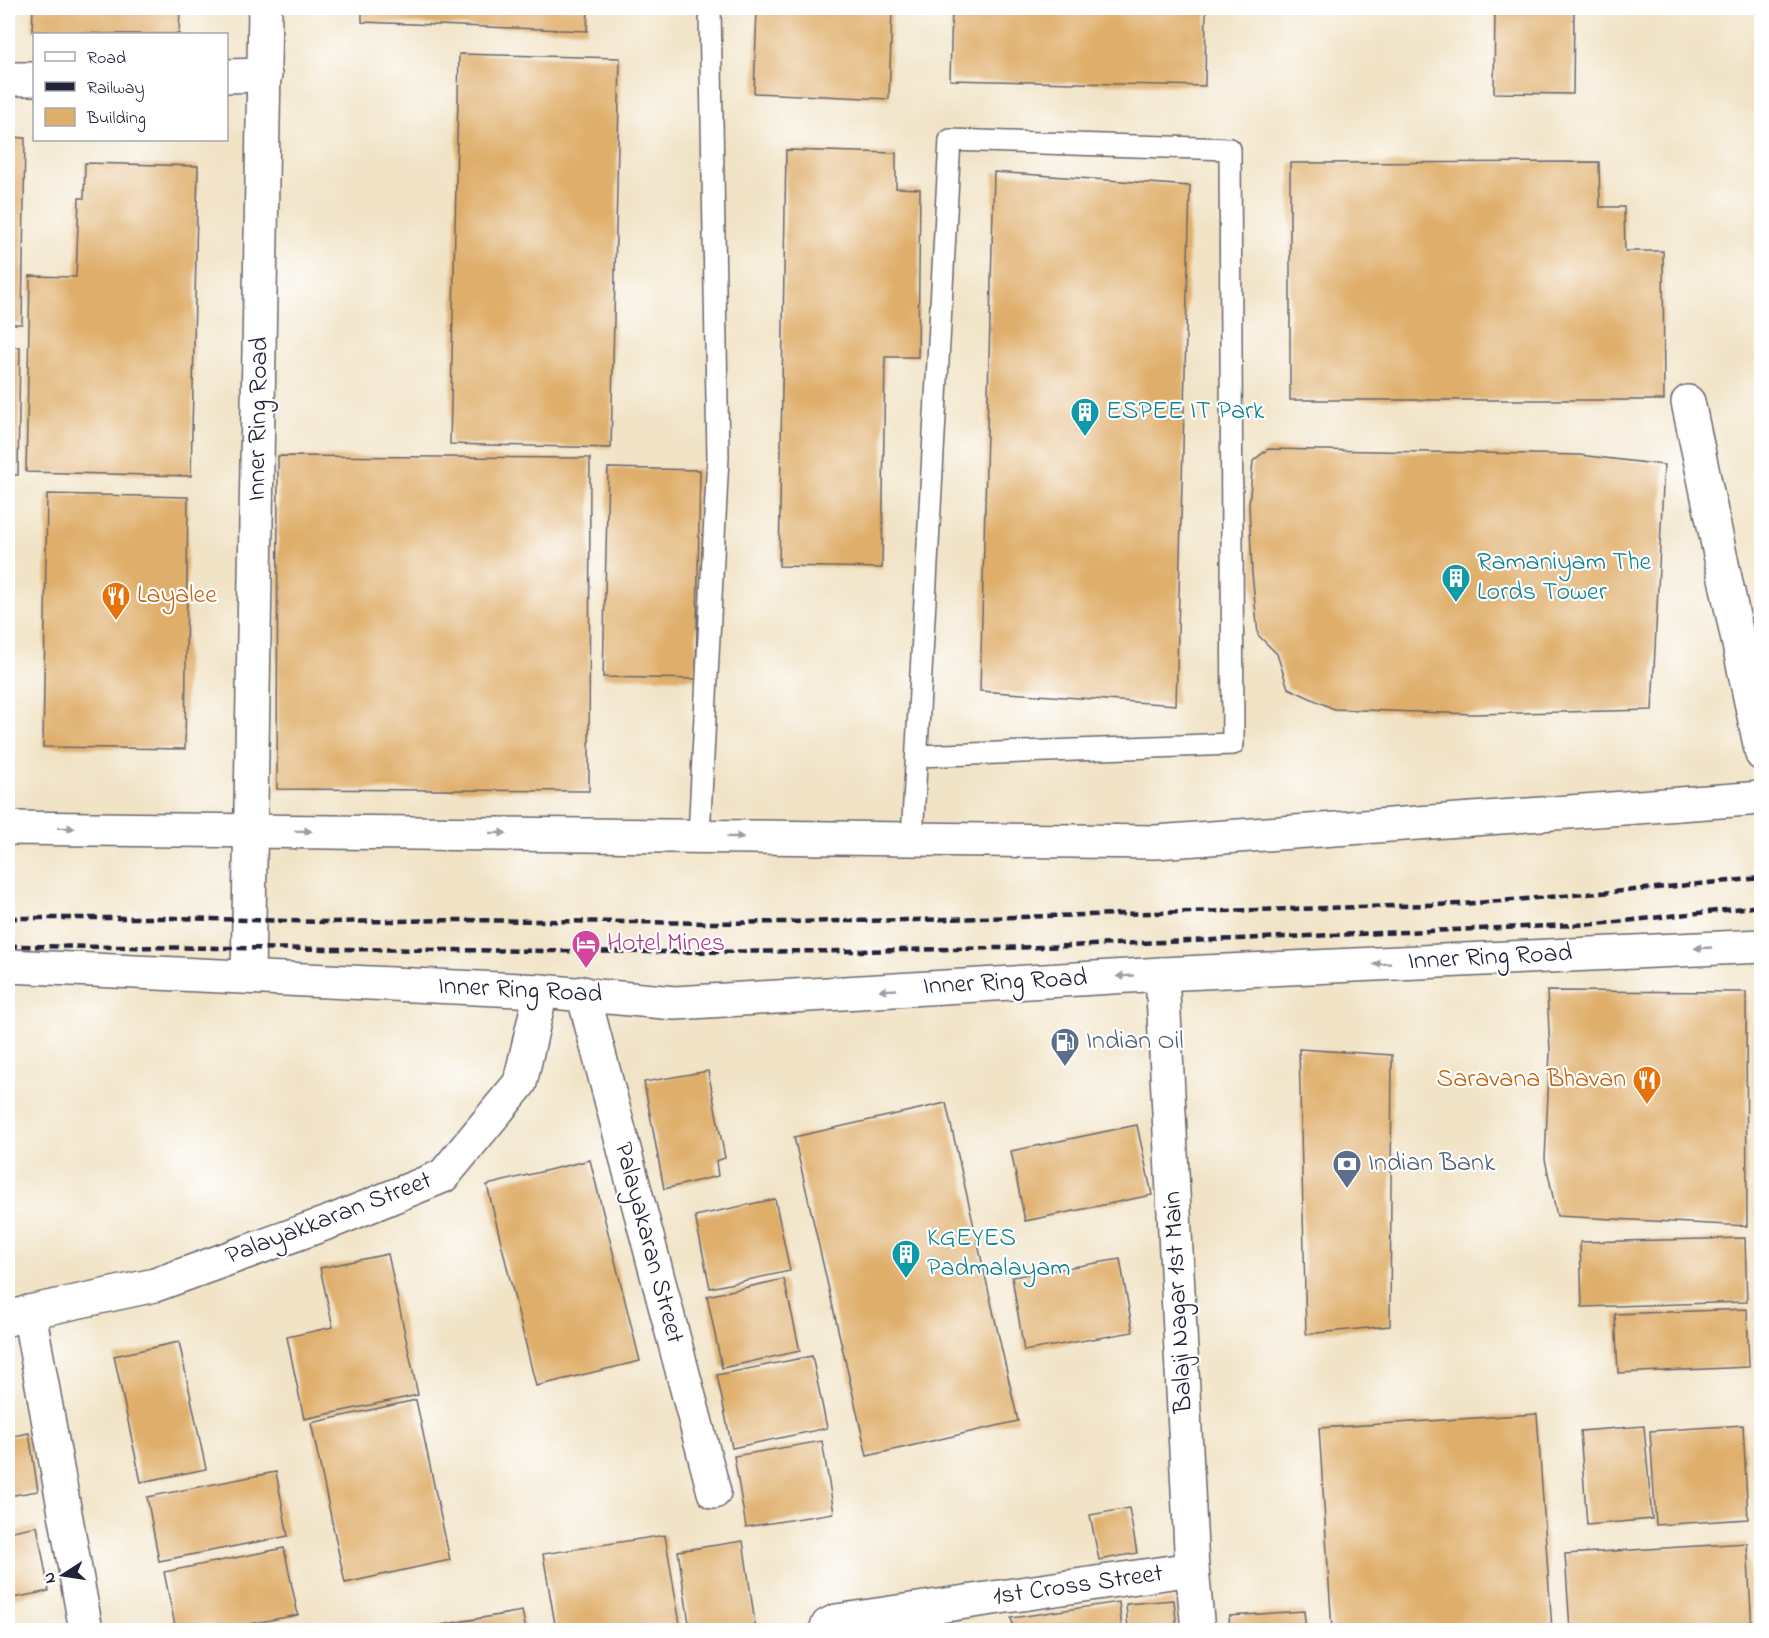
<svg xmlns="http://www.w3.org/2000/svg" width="1769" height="1638" font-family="'Indie Flower',sans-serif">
<rect width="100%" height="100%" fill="#fff"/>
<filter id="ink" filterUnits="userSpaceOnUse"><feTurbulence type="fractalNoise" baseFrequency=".0167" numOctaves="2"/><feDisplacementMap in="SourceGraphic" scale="12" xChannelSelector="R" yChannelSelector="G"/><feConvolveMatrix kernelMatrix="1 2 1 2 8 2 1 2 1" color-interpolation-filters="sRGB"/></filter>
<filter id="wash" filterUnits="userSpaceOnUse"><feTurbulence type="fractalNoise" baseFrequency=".008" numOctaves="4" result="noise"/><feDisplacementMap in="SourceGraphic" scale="24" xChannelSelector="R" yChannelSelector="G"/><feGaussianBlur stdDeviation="1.35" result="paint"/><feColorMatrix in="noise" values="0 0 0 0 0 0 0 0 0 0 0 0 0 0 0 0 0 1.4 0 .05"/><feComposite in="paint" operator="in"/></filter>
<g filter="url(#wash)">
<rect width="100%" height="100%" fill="#f1e3c6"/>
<g id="blocks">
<g fill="#dfae6a">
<path d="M33,8H180L179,34H111L32,31Z"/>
<path d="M362,8H588L587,31L362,22Z"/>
<path d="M757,8H892L889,99L754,93Z"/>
<path d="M952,8H1206L1205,86L950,80Z"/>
<path d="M1495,8H1574L1573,94L1494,93Z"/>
<path d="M459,54L620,58L611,448L450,444Z"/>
<path d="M8,137L25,138L22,324H8Z"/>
<path d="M786,150L896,153V188L920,189L918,357H885L882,568L779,566Z"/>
<path d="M1599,162L1600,207H1624L1625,251H1663L1664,400H1290V163Z"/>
<path d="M85,163L198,166L191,476L26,472L30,276L76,277L79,198H84Z"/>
<path d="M994,172L1190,186L1176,705L980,691Z"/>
<path d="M8,347H20L18,475H8Z"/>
<path d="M1268,449L1579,455L1664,465L1652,710L1473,714L1334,709L1288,688L1277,654L1258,635L1252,573L1249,505L1253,461Z"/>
<path d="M278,456L590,458L589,791L277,789Z"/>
<path d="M608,468L700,470L696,679L603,677Z"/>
<path d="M47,494L188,497L185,749L43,747Z"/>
<path d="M1547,991L1746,992L1747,1226L1557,1216L1545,1159L1550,1051Z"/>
<path d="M1299,1049L1392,1055L1390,1326L1306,1334Z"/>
<path d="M708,1071L725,1158L716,1161L718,1176L664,1189L644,1082Z"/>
<path d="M946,1103L1018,1421L867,1456L794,1137Z"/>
<path d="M1137,1125L1152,1195L1025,1221L1011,1151Z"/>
<path d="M590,1160L640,1361L536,1386L487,1185Z"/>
<path d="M775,1199L790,1271L710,1288L695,1216Z"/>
<path d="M1745,1238L1747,1302L1582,1307L1580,1242Z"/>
<path d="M388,1254L418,1395L304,1419L287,1337L333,1327L320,1268Z"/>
<path d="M1120,1259L1133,1332L1024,1351L1012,1277Z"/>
<path d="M784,1279L800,1351L722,1368L707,1296Z"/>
<path d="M1747,1309L1749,1367L1618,1373L1615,1314Z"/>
<path d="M179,1342L206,1469L141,1482L114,1356Z"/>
<path d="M812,1356L827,1428L732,1448L717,1375Z"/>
<path d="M416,1400L450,1560L345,1583L311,1423Z"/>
<path d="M1537,1414L1552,1630H1332L1319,1428Z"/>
<path d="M1743,1425L1748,1519L1656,1525L1650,1431Z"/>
<path d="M1644,1426L1652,1519L1587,1525L1580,1431Z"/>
<path d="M29,1433L38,1491L8,1496V1437Z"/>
<path d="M822,1441L834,1513L746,1527L734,1456Z"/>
<path d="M276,1472L288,1536L159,1561L147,1497Z"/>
<path d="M1129,1508L1137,1553L1099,1560L1090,1515Z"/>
<path d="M37,1526L49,1591L8,1599V1532Z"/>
<path d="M665,1535L681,1630H556L543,1554Z"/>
<path d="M743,1541L756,1630H690L678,1551Z"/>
<path d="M1747,1543L1752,1630H1570L1565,1554Z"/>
<path d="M284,1548L298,1615L218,1630H176L164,1572Z"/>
<path d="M1174,1600L1177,1630H1128L1126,1604Z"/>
<path d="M1119,1602L1122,1630H1014L1011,1618Z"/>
<path d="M522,1611L526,1630H418V1629Z"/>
<path d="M1304,1611L1306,1630H1230L1229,1616Z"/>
</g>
</g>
</g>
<g filter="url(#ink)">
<use href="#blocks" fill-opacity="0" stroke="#6a666c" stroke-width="1.5"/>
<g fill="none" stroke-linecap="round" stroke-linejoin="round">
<g stroke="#6a666c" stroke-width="24">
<g id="service">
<path d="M699,836L718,457L710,8"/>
<path d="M912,839L950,140L1230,149L1233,744L917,756"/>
</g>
</g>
<g stroke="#6a666c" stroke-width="36">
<g id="minor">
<path d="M226,76L265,75"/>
<path d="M8,79H34"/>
<path d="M1688,402L1762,754"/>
<path d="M1162,974L1192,1569L1198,1630"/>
<path d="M248,977L265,8"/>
<path d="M583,993L714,1492"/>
<path d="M29,1312L86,1630"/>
<path d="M8,1319L29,1312L155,1285L335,1220L443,1176L520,1083L541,991"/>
<path d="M826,1630L828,1625L836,1621L1192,1569"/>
</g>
</g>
<g stroke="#6a666c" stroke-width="36">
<g id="primary">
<path d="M8,828L1156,842L1762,798"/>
<path d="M8,966L541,991L675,1003L1162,974L1762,946"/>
</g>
</g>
<use href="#service" stroke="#fff" stroke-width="21"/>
<use href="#minor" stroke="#fff" stroke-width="33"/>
<use href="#primary" stroke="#fff" stroke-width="33"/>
<g stroke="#22223b" stroke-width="4.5" stroke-dasharray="9 4.5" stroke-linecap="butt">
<path d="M8,918H174L327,922L459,920L715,923L914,920L1463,904L1624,891L1762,878"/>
<path d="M8,946L663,952L856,951L1044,947L1597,924L1762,906"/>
</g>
</g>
<defs><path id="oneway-solid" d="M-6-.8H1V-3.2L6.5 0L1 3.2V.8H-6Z" transform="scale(1.5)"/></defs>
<g fill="#9c9ca7">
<use href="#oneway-solid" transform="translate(66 828) rotate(1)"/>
<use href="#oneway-solid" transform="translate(303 831) rotate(1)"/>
<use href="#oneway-solid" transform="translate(498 833) rotate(1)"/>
<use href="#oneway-solid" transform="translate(735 837) rotate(1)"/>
<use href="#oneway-solid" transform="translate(1703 948) rotate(177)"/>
<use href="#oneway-solid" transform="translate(1382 964) rotate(177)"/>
<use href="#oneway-solid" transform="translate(1125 976) rotate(177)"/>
<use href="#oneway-solid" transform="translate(888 990) rotate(177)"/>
</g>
</g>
<defs>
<g id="building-pin" transform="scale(1.5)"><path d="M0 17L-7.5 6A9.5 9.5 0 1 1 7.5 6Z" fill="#0f9aa8" stroke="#fff"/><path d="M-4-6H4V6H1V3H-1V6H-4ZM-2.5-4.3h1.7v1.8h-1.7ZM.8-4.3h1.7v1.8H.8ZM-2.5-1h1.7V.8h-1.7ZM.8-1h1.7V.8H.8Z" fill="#fff"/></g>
<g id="restaurant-pin" transform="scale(1.5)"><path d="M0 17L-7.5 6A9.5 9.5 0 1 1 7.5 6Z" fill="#e8710a" stroke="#fff"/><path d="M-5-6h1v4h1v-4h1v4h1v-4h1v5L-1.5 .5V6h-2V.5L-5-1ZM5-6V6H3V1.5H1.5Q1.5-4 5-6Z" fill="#fff"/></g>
<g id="hotel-pin" transform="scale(1.5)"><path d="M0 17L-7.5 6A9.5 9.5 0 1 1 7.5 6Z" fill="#d1479c" stroke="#fff"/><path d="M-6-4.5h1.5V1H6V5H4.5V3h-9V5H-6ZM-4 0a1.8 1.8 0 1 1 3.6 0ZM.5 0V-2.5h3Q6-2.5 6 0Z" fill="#fff"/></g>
<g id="fuel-pin" transform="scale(1.5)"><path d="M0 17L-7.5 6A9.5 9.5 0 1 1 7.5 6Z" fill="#5c6f8a" stroke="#fff"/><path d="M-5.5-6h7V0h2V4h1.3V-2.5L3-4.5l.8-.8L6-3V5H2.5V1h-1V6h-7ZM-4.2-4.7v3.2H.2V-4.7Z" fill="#fff"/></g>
<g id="bank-pin" transform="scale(1.5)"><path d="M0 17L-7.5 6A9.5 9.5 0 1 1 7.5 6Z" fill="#5c6f8a" stroke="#fff"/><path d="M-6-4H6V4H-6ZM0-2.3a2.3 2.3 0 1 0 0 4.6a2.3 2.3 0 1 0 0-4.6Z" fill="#fff"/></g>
</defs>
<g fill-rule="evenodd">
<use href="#building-pin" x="1085" y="412"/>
<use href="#building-pin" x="1456" y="578"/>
<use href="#restaurant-pin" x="116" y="596"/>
<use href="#hotel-pin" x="586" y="944"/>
<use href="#fuel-pin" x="1065" y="1042"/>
<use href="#restaurant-pin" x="1647" y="1080"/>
<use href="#bank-pin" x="1347" y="1164"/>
<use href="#building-pin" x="906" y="1254"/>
</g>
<g text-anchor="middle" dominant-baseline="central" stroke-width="4.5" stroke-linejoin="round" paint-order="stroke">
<g font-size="26" fill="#0d838f" stroke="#fff" text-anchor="start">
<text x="1106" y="412">ESPEE IT Park</text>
<text x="1477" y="563">Ramaniyam The<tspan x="1477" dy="30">Lords Tower</tspan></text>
<text x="927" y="1239">KGEYES<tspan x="927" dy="30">Padmalayam</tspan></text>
</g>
<g font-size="26" fill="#22223b" stroke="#fff">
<text transform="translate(259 419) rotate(-89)">Inner Ring Road</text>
<text transform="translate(1490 958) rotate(-3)">Inner Ring Road</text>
<text transform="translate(1005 983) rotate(-3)">Inner Ring Road</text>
<text transform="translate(520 991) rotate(3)">Inner Ring Road</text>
<text transform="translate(329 1219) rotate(-21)">Palayakkaran Street</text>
<text transform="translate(648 1243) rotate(75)">Palayakaran Street</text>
<text transform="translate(1179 1302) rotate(-93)">Balaji Nagar 1st Main</text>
<text transform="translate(1078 1586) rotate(-8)">1st Cross Street</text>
</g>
<g font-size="26" fill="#c56008" stroke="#fff" text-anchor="start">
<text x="137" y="596">Layalee</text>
<text x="1626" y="1080" text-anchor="end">Saravana Bhavan</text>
</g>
<g font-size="26" fill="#b23c85" stroke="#fff" text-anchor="start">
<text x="607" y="944">Hotel Mines</text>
</g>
<g font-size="26" fill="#4e5e75" stroke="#fff" text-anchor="start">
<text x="1086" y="1042">Indian Oil</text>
<text x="1368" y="1164">Indian Bank</text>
</g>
</g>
<rect width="1769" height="1638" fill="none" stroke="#fff" stroke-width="30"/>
<rect x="33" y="33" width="195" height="108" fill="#ffffff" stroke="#a7a7b1" stroke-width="1.5"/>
<rect x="45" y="52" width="30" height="9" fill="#ffffff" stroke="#a7a7b1" stroke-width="1.5"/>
<text x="87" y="63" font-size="18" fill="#22223b">Road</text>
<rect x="45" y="82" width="30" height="9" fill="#22223b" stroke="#a7a7b1" stroke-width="1.5"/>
<text x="87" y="93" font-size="18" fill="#22223b">Railway</text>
<rect x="45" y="108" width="30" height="18" fill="#dfae6a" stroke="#a7a7b1" stroke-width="1.5"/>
<text x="87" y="123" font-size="18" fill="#22223b">Building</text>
<g transform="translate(63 1575) rotate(258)" stroke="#ffffff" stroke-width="4.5" paint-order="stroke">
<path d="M0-4.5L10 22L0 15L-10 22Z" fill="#22223b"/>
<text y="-9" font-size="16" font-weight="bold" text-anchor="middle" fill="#22223b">N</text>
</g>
</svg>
